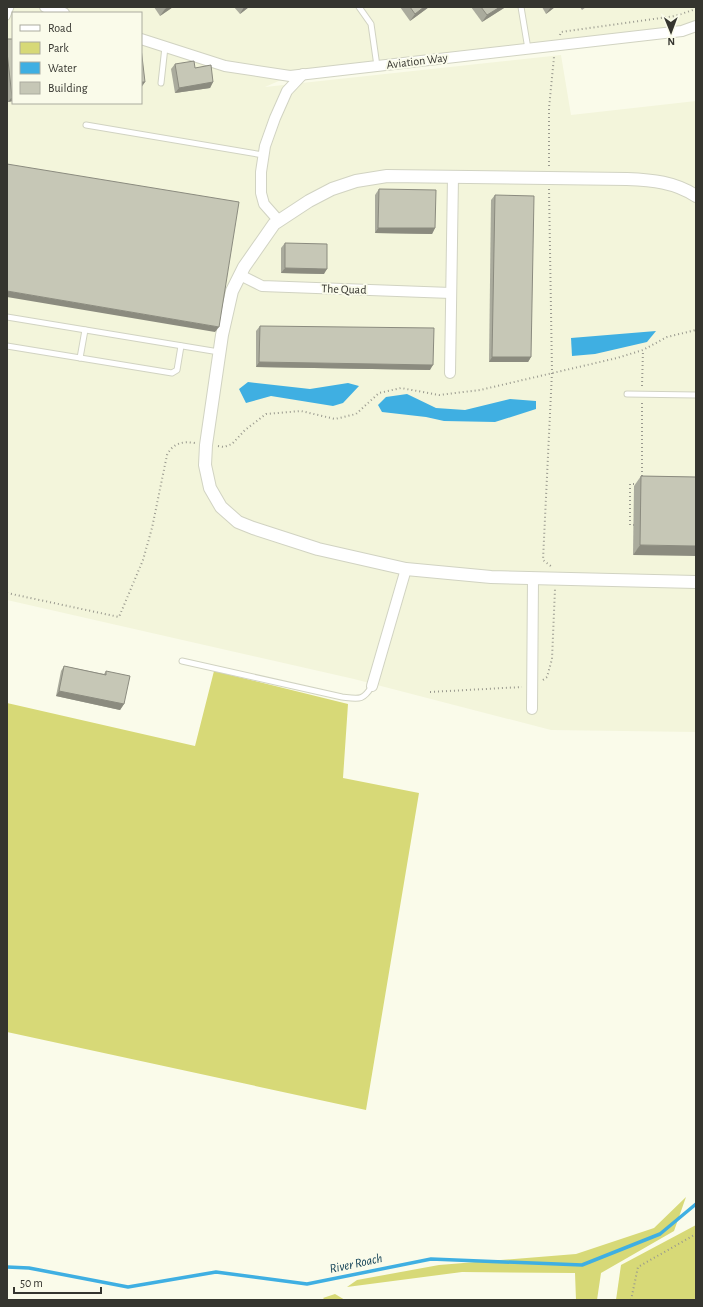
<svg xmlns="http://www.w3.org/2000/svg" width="703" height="1307" font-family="'Alegreya Sans',sans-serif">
<rect width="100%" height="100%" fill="#fafbea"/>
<path fill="#f3f5db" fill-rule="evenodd" d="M7,7H696V26L290,76L265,87L561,55L571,115L696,101V732L551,730L354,679L7,600ZM13,13H141V103H13Z"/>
<g fill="#d7d977">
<path d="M214,671L348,704L343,778L419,793L366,1110L7,1032V703L195,746Z"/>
<path d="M686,1197L674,1231L601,1273L597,1300H576L575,1273L462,1272L347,1287L357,1280L439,1265L576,1254L654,1228Z"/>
<path d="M696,1225V1300H616L621,1265Z"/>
<path d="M335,1294L345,1300H325L323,1298Z"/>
</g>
<g fill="#3fafe2">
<path d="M656,331L647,342L595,354L572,356L571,338Z"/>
<path d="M248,382L310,389L348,383L359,386L343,403L333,406L271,396L246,403L239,389Z"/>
<path d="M407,394L436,408L465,410L510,399L536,401V409L495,422L444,421L426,417L382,412L378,405L386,397Z"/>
</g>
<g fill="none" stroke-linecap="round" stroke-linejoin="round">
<path stroke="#3fafe2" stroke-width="3.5" d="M7,1267L29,1268L128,1287L216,1272L307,1284L431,1259L582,1265L660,1234L696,1204"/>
<g stroke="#d1d3c2" stroke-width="7">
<g id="service">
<path d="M359,7L371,24L377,66"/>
<path d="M521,7L528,49"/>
<path d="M7,17L11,7"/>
<path d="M161,83L165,47"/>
<path d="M86,125L263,155"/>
<path d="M7,317L219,352"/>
<path d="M7,346L172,373L177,370L181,346"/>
<path d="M80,358L85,330"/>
<path d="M627,394L696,395"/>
<path d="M182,661L342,697C359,699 363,701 372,686"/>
</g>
</g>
<g stroke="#d1d3c2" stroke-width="12">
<g id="minor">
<path d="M45,7L64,13"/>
<path d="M141,39L225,66L290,76L682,31L696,26"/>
<path d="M279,221L264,204L261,193V172L265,146L275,118L287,91L303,74"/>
<path d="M240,275L262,286L451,293"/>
<path d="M450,373L453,176"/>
<path d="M372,686L406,569"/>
<path d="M532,709L533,578"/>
</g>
</g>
<g stroke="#d1d3c2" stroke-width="14">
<path id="tertiary" d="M696,196C675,182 652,180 627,179L387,176L356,181L332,189L309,201L274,224L244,267L232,291L222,335L206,445L205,465L210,488L221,507L238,522L253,528L318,549L406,569L491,577L696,582"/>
</g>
<g stroke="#99998e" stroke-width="2" stroke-dasharray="1 3" stroke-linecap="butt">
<path d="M560,35L561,32L675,16L696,9"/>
<path d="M549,166V108L554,57"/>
<path d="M549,189L552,372L543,560L552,567"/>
<path d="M642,386L643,350"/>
<path d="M642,403V478"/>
<path d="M218,446L224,447L232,444L245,430L266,414L301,411L335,419L356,414L379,393L401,388L439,395L480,390L617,358L643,350L667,337L696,330"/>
<path d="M634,525H630V484H637"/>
<path d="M7,593L119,617L143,560L152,528L167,455C173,443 183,441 195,443"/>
<path d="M543,680L547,677L552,659L555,589"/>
<path d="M430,692L522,687"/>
<path d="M631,1300L638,1267L696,1234"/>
</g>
<use href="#service" stroke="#fff" stroke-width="5"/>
<use href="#minor" stroke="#fff" stroke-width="10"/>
<use href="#tertiary" stroke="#fff" stroke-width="12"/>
</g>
<g fill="#aaab9d">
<path d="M154,7H173L160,16Z"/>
<path d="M234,7H249L240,14Z"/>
<path d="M400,7H429L410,21Z"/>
<path d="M471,7H504V8L482,22Z"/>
<path d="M542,7H555L546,14Z"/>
<path d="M580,7H586L582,10Z"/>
<path d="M7,39H13V101L8,102L7,92Z"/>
<path d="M175,64L195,68L213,82L210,88L175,93L171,69Z"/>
<path d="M379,189L435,228L432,234L375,233V195Z"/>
<path d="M495,195L531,357L528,362H489L491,200Z"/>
<path d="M285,243L324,274L281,273V248Z"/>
<path d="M260,326L430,370L256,367V331Z"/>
<path d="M641,476L696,477L633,555L634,486Z"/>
<path d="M64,666L104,674L106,671L124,704L120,710L56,696L61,671Z"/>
</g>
<g fill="#8b8b7f">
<path d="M168,7H173L160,16L165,9Z"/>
<path d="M244,7H249L240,14Z"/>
<path d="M424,7H429L410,21L415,14Z"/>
<path d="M500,7H504V8L482,22L487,15Z"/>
<path d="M551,7H555L546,14Z"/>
<path d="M141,82H145L141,88Z"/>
<path d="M213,82L210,88L175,93L179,88Z"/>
<path d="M12,97H13V101L8,102Z"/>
<path d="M378,228H435L432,234L375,233Z"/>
<path d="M285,268L327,269L324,274L281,273Z"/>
<path d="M7,291L219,327L215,332L7,297Z"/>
<path d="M492,357H531L528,362H489Z"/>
<path d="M259,362L433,365L430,370L256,367Z"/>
<path d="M640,545L696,546V556L633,555Z"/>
<path d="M59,691L124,704L120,710L56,696Z"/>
</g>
<g fill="#c6c7b6" stroke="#8b8b7f">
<path d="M410,7H424L415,14Z"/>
<path d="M481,7H500L487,15Z"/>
<path d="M7,39H13V97H12L7,52Z"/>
<path d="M141,48L145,82H141Z"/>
<path d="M194,61L195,68L211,65L213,82L179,88L175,64Z"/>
<path d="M7,164L239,202L219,327L7,291Z"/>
<path d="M379,189L436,190L435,228H378Z"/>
<path d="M495,195L534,196L531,357H492Z"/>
<path d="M285,243L327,244V269L285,268Z"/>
<path d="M260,326L434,328L433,365L259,362Z"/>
<path d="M641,476L696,477V546L640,545Z"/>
<path d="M64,666L106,675V671L130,676L124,704L59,691Z"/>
</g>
<g text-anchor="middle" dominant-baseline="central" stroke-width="4" stroke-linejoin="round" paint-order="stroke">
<g font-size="12" fill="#35352f" stroke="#fafbea">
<text transform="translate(417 61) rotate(-7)">Aviation Way</text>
<text transform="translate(344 289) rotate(2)">The Quad</text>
</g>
<g font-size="13" font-style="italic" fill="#134257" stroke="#fafbea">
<text transform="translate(356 1264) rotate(-12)">River Roach</text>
</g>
</g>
<rect width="703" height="1307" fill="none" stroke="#35352f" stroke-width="16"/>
<rect x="12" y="12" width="130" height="92" fill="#fafbea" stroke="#abac9f"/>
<rect x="20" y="25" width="20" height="6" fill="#ffffff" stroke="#abac9f"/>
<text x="48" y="32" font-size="12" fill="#35352f">Road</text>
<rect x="20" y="42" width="20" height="12" fill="#d7d977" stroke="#abac9f"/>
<text x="48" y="52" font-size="12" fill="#35352f">Park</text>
<rect x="20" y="62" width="20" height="12" fill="#3fafe2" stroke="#abac9f"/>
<text x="48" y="72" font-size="12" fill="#35352f">Water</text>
<rect x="20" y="82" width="20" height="12" fill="#c6c7b6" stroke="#abac9f"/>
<text x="48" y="92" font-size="12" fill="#35352f">Building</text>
<g transform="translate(671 32) rotate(179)" stroke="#fafbea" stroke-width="3" paint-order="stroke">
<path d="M0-3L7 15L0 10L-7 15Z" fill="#35352f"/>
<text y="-6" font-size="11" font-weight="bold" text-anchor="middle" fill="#35352f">N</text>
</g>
<path d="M14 1287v6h87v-6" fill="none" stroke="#35352f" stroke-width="2"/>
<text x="20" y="1287" font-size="12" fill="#35352f" stroke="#fafbea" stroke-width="3" paint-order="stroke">50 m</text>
</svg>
